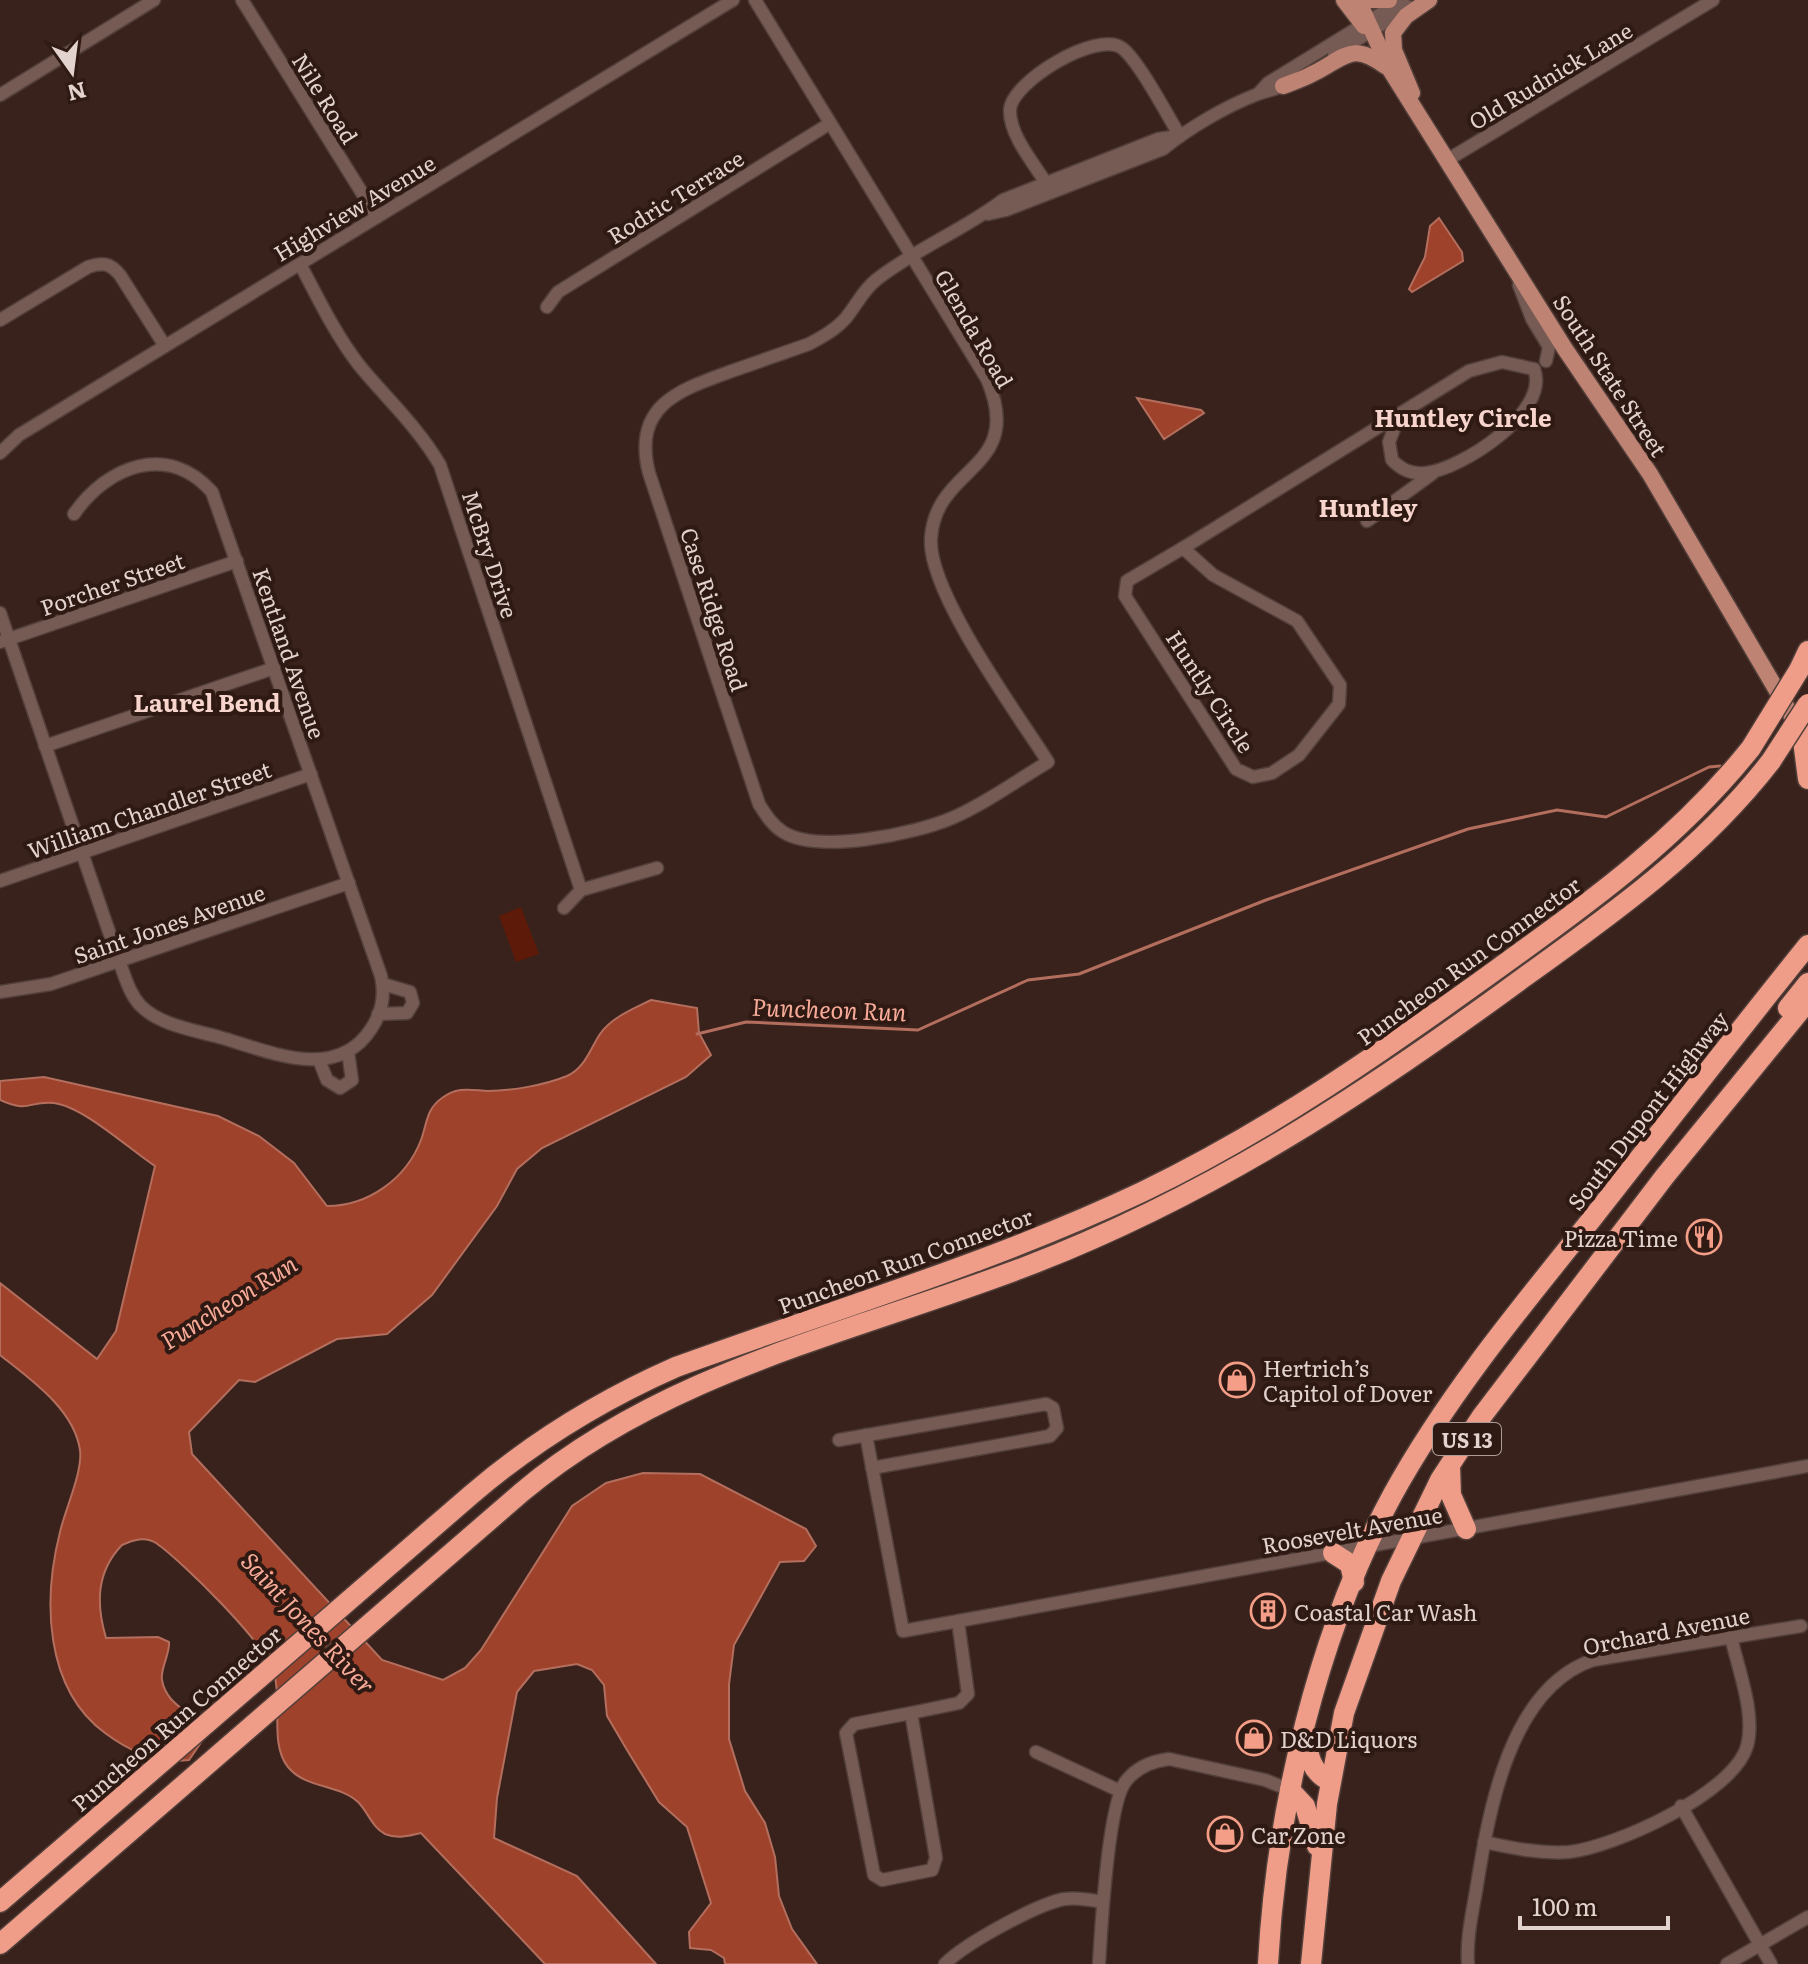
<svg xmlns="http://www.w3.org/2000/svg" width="1808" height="1964" font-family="Literata,serif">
<rect width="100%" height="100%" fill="#39221c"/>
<path fill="#5d1a09" d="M521,907L539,954L516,962L499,916Z"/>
<g fill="#9e422c" stroke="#b36e5d" stroke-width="2">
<path d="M1439,218L1462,252L1463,261L1412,292L1409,289L1425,257L1430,226Z"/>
<path d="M1137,398L1201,410L1204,413L1164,439Z"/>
<path d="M651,1000L697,1008L699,1033L711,1055L686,1077L542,1148L517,1169L497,1206L432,1295L387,1334L337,1339L255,1382L239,1380L189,1432L192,1454L382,1660L443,1680L465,1668L481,1650L572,1506L606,1483L643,1473L700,1474L806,1529L816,1546L804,1561L780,1562L734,1645L729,1684V1739L745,1791L765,1823L775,1857L779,1896L792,1929L817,1964H725L724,1958L711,1950L690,1948L689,1932L711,1903L687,1827L659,1802L627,1750L607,1716L604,1685L592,1670L577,1664L534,1671L517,1692L497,1798L494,1838L577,1876L656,1964H545L421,1833C409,1836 397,1839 385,1834C372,1827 368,1812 358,1802C339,1784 306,1789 288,1767C269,1743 283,1704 274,1673C267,1645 182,1561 156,1543C145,1536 133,1540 122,1545C96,1572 96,1604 106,1638L158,1637L169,1642C170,1655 160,1668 162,1680C167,1709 197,1711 206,1735L189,1760C158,1764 129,1751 105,1733C44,1688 43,1599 60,1532C65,1510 83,1471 80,1450C74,1409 30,1379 0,1355V1283L97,1359L116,1331L155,1166C129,1149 84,1107 54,1103C29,1100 30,1114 0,1100V1081L44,1077L218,1116L259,1136L294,1163L327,1206C368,1206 406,1179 421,1140C427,1124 426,1109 442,1098C458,1086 470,1090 488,1091C511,1091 545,1085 567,1076C585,1068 590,1049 600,1034C612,1017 633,1009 651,1000Z"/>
</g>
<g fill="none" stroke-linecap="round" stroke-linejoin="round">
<path stroke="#b36e5d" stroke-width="3" d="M697,1034L746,1022L918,1030L1028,980L1079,974L1266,900L1468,829L1557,810L1606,817L1709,767L1720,766"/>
<g stroke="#523f3a" stroke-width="15">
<g id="minor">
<path d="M242,0L377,217"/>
<path d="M755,0L987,379C1026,471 936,464 931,538C927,591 1017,713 1048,762C1016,781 985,804 952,818C915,834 818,854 783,832C772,825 766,815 759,804L649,473C632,405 679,390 732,371C757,362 783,353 809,344C822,337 835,330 845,319C856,306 863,290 876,280C915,249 964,230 1003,200L1158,139L1180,136"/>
<path d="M1334,54L1410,7"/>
<path d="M1259,93L1268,83L1403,0"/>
<path d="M0,95L154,0"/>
<path d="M1449,159L1713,0"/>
<path d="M1048,186C1035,165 1009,135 1010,110C1011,82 1097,30 1122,48C1139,61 1167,115 1180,136"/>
<path d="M988,214L1006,210L1163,149C1189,128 1226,106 1258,94C1269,90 1278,89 1288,83"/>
<path d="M300,264C318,298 335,334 359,365C386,398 418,427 440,465L581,890"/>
<path d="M1519,285L1532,319L1549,347L1546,361"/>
<path d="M547,307L558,292L829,124"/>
<path d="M0,320L88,267C103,262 110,263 120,275L165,346"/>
<path d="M1399,416L1389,442L1392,460C1402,470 1411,474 1425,473C1460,470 1551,412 1534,369"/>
<path d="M0,453L19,435L733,0"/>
<path d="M1367,521L1432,474"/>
<path d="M1183,548L1213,575L1297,621L1340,685L1339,704L1299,755L1272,773L1253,777L1236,769L1125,596L1127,581Z"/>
<path d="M1183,548L1469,371L1502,362L1534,369"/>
<path d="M0,613L119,961C125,976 129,993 140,1005C159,1025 194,1030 219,1037C268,1051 336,1083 371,1029C382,1013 385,994 381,976L212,492C168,442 107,466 74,514"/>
<path d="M0,642L237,561"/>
<path d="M45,746L274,668"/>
<path d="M0,881L311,774"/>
<path d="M564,908L581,890L657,868"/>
<path d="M0,992L51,984L349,883"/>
<path d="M378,1014L407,1013L413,1003L410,992L383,984"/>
<path d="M319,1060L327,1080L340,1088L352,1080L348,1052"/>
<path d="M866,1435L903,1631L1808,1466"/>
<path d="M839,1440L1046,1404L1053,1408L1057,1428L1050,1436L872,1468"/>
<path d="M911,1713L854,1724L846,1733L874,1875L882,1880L932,1870L936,1858L911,1713L959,1703L968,1694L958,1621"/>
<path d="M1036,1752L1120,1791"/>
<path d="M1681,1806L1771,1964"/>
<path d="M1484,1842C1512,1848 1540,1854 1569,1852C1615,1847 1734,1793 1747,1746C1756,1714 1738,1669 1731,1637"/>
<path d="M945,1964C964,1944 1039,1903 1065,1899C1078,1897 1091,1900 1103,1902"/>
<path d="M1099,1964C1101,1930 1108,1803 1126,1781C1137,1767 1152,1761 1169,1759L1265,1780L1290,1790"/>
<path d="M1468,1964C1466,1938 1473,1910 1477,1885C1489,1810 1510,1688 1593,1660L1801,1626"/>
<path d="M1727,1964L1808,1917"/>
</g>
</g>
<g stroke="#523f3a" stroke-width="19">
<g id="major">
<path d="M1344,0L1364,26"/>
<path d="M1358,0L1389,68L1565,349L1650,474L1800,730"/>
<path d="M1369,0H1389"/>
<path d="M1283,86C1293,82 1303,79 1312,74C1344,59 1351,40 1385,66"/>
<path d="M1412,93L1394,50L1393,33L1406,16L1429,0"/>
</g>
</g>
<g stroke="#523f3a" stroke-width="23">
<g id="highway">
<path d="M1799,670L1808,651"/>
<path d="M1802,733L1808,779"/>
<path d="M1788,1008L1808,983"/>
<path d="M1450,1466L1451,1495L1466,1529"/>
<path d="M1333,1553L1350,1564L1354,1582"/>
<path d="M1306,1736C1308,1756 1311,1772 1330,1781"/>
<path d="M1290,1790L1305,1806L1317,1846"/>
<path d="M0,1902L472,1494C534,1441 601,1400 676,1367C832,1310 992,1263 1142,1192C1271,1130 1385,1050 1500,967C1592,901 1680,837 1751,748"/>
<path d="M0,1944L522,1492C665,1372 851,1333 1022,1268C1208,1197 1364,1095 1523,978C1614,913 1702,850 1771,761"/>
<path d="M1268,1964C1276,1809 1318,1632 1393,1494C1447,1396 1521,1307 1591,1220C1663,1128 1735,1036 1808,945"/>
<path d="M1311,1964L1327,1804L1344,1713L1391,1581L1440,1480L1482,1416L1665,1176L1808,1001"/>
</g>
</g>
<use href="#minor" stroke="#765b54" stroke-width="12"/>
<use href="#major" stroke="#bf8373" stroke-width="16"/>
<use href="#highway" stroke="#ef9d88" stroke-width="20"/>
<g stroke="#523f3a" stroke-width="23" stroke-linecap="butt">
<g id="highway-bridge">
<path d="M1751,748L1799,670"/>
<path d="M1771,761L1808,704"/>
</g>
</g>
<use href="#highway-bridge" stroke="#ef9d88" stroke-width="20"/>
</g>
<defs>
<g id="restaurant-ring" transform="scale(1.8)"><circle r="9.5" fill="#2e1913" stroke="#f49e88" stroke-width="1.5"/><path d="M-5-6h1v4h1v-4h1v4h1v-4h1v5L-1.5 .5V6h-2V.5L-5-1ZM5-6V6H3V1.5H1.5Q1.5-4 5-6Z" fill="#f49e88"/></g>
<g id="shop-ring" transform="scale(1.8)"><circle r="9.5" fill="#2e1913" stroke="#f49e88" stroke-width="1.5"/><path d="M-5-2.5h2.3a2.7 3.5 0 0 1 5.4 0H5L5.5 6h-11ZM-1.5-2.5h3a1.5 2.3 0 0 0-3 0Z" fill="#f49e88"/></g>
<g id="building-ring" transform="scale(1.8)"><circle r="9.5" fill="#2e1913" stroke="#f49e88" stroke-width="1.5"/><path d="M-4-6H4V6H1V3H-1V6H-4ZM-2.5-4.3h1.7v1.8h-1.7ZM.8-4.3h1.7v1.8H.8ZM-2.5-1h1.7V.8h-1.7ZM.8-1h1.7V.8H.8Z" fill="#f49e88"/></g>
</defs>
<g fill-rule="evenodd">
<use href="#restaurant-ring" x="1704" y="1237"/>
<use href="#shop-ring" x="1237" y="1380"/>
<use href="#building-ring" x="1268" y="1611"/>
<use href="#shop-ring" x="1254" y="1738"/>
<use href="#shop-ring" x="1225" y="1834"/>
</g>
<g text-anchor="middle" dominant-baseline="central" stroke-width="8" stroke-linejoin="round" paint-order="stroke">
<rect fill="#2e1913" stroke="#ad9b97" stroke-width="2" x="1433" y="1423" width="68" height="32" rx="6"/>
<g font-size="20" font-weight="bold" fill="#e3d3cf">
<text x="1467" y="1439">US 13</text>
</g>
<g font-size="22" fill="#e3d3cf" stroke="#2e1913">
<text transform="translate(1550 75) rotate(-31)">Old Rudnick Lane</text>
<text transform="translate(326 98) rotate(58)">Nile Road</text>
<text transform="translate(675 196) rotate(-32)">Rodric Terrace</text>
<text transform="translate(354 207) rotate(-31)">Highview Avenue</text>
<text transform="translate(975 328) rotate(60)">Glenda Road</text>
<text transform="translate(1611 375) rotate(57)">South State Street</text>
<text transform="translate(491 554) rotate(72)">McBry Drive</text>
<text transform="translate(112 583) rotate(-19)">Porcher Street</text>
<text transform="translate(715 609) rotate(72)">Case Ridge Road</text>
<text transform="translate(290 653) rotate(71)">Kentland Avenue</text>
<text transform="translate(1211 691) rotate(57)">Huntly Circle</text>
<text transform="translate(149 809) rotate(-19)">William Chandler Street</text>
<text transform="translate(169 923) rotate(-19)">Saint Jones Avenue</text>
<text transform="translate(1468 960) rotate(-36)">Puncheon Run Connector</text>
<text transform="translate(1647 1110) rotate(-52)">South Dupont Highway</text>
<text transform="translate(905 1260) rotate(-20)">Puncheon Run Connector</text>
<text transform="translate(1352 1529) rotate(-10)">Roosevelt Avenue</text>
<text transform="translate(1666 1630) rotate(-11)">Orchard Avenue</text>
<text transform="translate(176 1718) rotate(-41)">Puncheon Run Connector</text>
</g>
<g font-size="22" fill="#e3d3cf" stroke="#2e1913" text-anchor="start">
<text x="1678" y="1237" text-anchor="end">Pizza Time</text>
<text x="1263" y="1367">Hertrich’s<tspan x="1263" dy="25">Capitol of Dover</tspan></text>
<text x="1294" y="1611">Coastal Car Wash</text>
<text x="1280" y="1738">D&amp;D Liquors</text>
<text x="1251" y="1834">Car Zone</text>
</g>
<g font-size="24" font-weight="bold" fill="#f7d5cc" stroke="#2e1913">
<text x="1463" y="416">Huntley Circle</text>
<text x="1368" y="506">Huntley</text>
<text x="207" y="701">Laurel Bend</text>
</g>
<g font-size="24" font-style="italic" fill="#f6aa97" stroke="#2e1913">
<text transform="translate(829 1008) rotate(2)">Puncheon Run</text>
<text transform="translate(228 1301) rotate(-32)">Puncheon Run</text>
<text transform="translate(309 1622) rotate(47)">Saint Jones River</text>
</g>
</g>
<g transform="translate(72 72) rotate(166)" stroke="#2e1913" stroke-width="6" paint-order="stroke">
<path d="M0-6L14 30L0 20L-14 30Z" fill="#e3d3cf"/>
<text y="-12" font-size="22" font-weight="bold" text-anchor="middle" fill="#e3d3cf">N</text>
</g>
<path d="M1520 1916v12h148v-12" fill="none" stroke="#e3d3cf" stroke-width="4"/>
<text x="1532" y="1916" font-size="24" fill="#e3d3cf" stroke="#2e1913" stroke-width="6" paint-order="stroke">100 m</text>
</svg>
